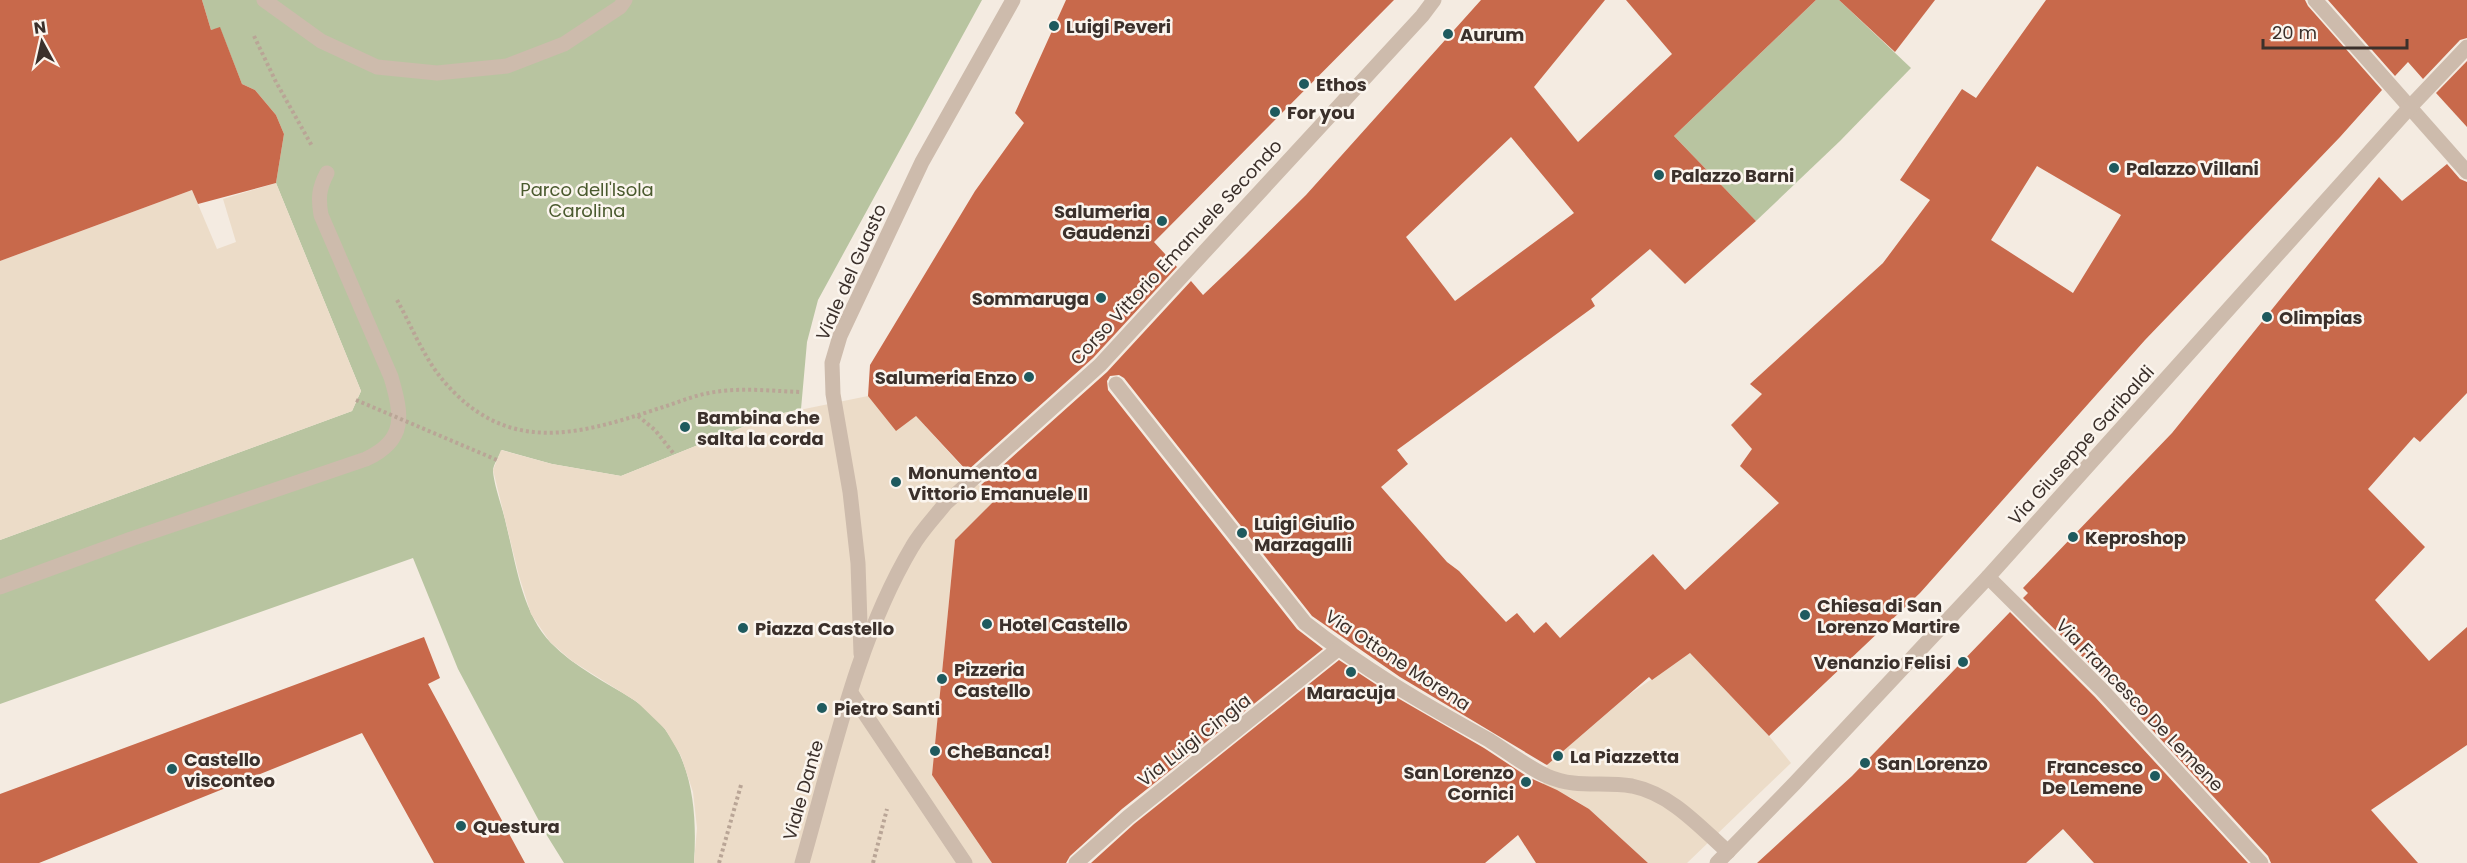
<svg xmlns="http://www.w3.org/2000/svg" width="2467" height="863" font-family="Poppins,sans-serif">
<rect width="100%" height="100%" fill="#f4ebe1"/>
<g fill="#b8c4a0">
<path d="M202,0H982L818,300L807,342L801,409L770,416L621,476L552,464L502,450C499,456 493,465 493,471C494,486 503,509 506,524C516,564 522,613 551,643C574,667 606,682 634,700C690,738 698,801 694,863H564L546,834L458,669L413,558L0,704V540L352,411L361,391L276,183L284,134L276,115L255,90L242,84L220,28L211,30Z"/>
<path d="M1816,0H1839L1911,68L1840,141L1756,221L1674,136Z"/>
</g>
<g fill="#ecdcc8">
<path d="M276,183L361,391L352,411L0,540V261L192,190L217,249L236,242L223,199Z"/>
<path d="M868,396L916,416L994,502L955,540L932,775L992,863H694L697,828L693,792L681,756L665,729L637,702L572,661L550,642L531,614L519,576L493,470L501,450L552,464L621,476L770,416Z"/>
<path d="M1690,653L1769,736L1791,763L1687,863H1648L1589,809L1570,797L1542,788L1548,764L1627,696Z"/>
</g>
<g fill="#c8694b" fill-rule="evenodd">
<path d="M0,0H202L211,30L220,27L242,84L255,90L276,115L284,134L276,183L198,204L192,190L0,261Z"/>
<path d="M1066,0H1394L1154,242L1177,267L1093,358L967,471L916,416L896,431L868,396L870,365L975,191L1024,123L1015,113Z"/>
<path d="M1481,0H1605L1534,87L1578,142L1672,54L1626,0H1816L1674,136L1756,221L1685,284L1650,249L1591,299L1595,306L1397,450L1408,464L1381,487L1447,562L1459,571L1506,622L1517,613L1534,633L1546,622L1560,638L1653,554L1685,590L1779,503L1740,466L1752,449L1731,425L1762,394L1750,384L1883,263L1930,200L1900,180L1962,89L1976,98L2046,0H2305L2308,6L2382,90L2340,137L2145,340L1920,593L1769,736L1690,653L1652,680L1649,677L1547,765L1545,764L1400,677L1312,616L1124,378L1119,375L1110,376L1107,381L1108,390L1297,629L1323,649L1122,809L1070,856L1066,863H992L932,775L955,540L995,500L981,485L1107,372L1191,281L1203,295L1244,256L1306,195ZM1511,137L1574,213L1455,301L1406,237ZM2037,166L2121,215L2073,293L1991,240Z"/>
<path d="M1839,0H1935L1895,52Z"/>
<path d="M2328,0H2467V38L2460,40L2423,79L2408,62L2395,76Z"/>
<path d="M2467,61V127L2436,93Z"/>
<path d="M2447,164L2460,179L2467,182V393L2420,442L2414,437L2368,489L2425,547L2375,600L2429,661L2467,627V745L2371,810L2418,863H2271L2268,856L2109,683L2023,598L2028,593L2023,588L2172,433L2379,177L2402,201Z"/>
<path d="M2010,612L2095,697L2248,863H2094L2063,829L2026,863H1757L1852,776Z"/>
<path d="M424,637L440,678L428,684L525,863H434L362,733L39,863H0V794Z"/>
<path d="M1339,660L1389,693L1484,748L1528,777L1557,790L1589,809L1648,863H1536L1518,835L1485,863H1091L1134,824Z"/>
</g>
<g fill="none" stroke-linecap="round" stroke-linejoin="round">
<g stroke="#b9a596" stroke-width="4" stroke-dasharray="3 3" stroke-linecap="butt">
<path d="M254,36L276,82L312,146"/>
<path d="M397,300C411,325 423,356 442,379C505,455 575,436 657,409C674,404 692,396 709,393C739,387 770,391 800,392"/>
<path d="M638,416L655,430L674,454"/>
<path d="M719,863L741,785"/>
<path d="M873,863L887,809"/>
</g>
<g stroke="#cdbbac" stroke-width="15">
<path d="M264,0L321,41L377,67L437,73L507,66L564,44L620,7L625,0"/>
<path d="M2315,0L2467,172"/>
<path d="M1116,384L1305,623C1362,668 1425,705 1489,740C1506,751 1529,768 1547,776C1576,789 1602,781 1632,786C1671,794 1699,826 1728,852"/>
<path d="M1988,577L2102,690L2261,863"/>
<path d="M0,587L131,539L366,459C407,440 402,415 391,377L321,215C318,198 319,188 327,173"/>
<path d="M861,654L858,563L850,492L833,394L832,363L840,336L922,162L1013,0"/>
<path d="M851,693L965,863"/>
<path d="M802,863C832,759 856,641 912,547C921,531 934,518 945,504L1100,365L1422,16L1434,0"/>
<path d="M1076,863L1128,817L1338,649"/>
<path d="M1717,863L1795,783L1988,577L2410,107L2467,47"/>
</g>
<path stroke="#b9a596" stroke-width="4" stroke-dasharray="3 3" stroke-linecap="butt" d="M356,400L497,460"/>
</g>
<g fill="#1f5a5e" stroke="#fbf5ee" stroke-width="2">
<circle cx="1054" cy="26" r="6"/>
<circle cx="1448" cy="34" r="6"/>
<circle cx="1304" cy="84" r="6"/>
<circle cx="1275" cy="112" r="6"/>
<circle cx="2114" cy="168" r="6"/>
<circle cx="1659" cy="175" r="6"/>
<circle cx="1162" cy="221" r="6"/>
<circle cx="1101" cy="298" r="6"/>
<circle cx="2267" cy="317" r="6"/>
<circle cx="1029" cy="377" r="6"/>
<circle cx="685" cy="427" r="6"/>
<circle cx="896" cy="482" r="6"/>
<circle cx="1242" cy="533" r="6"/>
<circle cx="2073" cy="537" r="6"/>
<circle cx="1805" cy="615" r="6"/>
<circle cx="987" cy="624" r="6"/>
<circle cx="743" cy="628" r="6"/>
<circle cx="1963" cy="662" r="6"/>
<circle cx="1351" cy="672" r="6"/>
<circle cx="942" cy="679" r="6"/>
<circle cx="822" cy="708" r="6"/>
<circle cx="935" cy="751" r="6"/>
<circle cx="1558" cy="756" r="6"/>
<circle cx="1865" cy="763" r="6"/>
<circle cx="172" cy="769" r="6"/>
<circle cx="2155" cy="776" r="6"/>
<circle cx="1526" cy="782" r="6"/>
<circle cx="461" cy="826" r="6"/>
</g>
<g text-anchor="middle" dominant-baseline="central" stroke-width="5" stroke-linejoin="round" paint-order="stroke">
<g font-size="18" font-weight="bold" fill="#3b302b" stroke="#fbf5ee" text-anchor="start">
<text x="1066" y="26">Luigi Peveri</text>
<text x="1460" y="34">Aurum</text>
<text x="1316" y="84">Ethos</text>
<text x="1287" y="112">For you</text>
<text x="2126" y="168">Palazzo Villani</text>
<text x="1671" y="175">Palazzo Barni</text>
<text x="1150" y="211" text-anchor="end">Salumeria<tspan x="1150" dy="21">Gaudenzi</tspan></text>
<text x="1089" y="298" text-anchor="end">Sommaruga</text>
<text x="2279" y="317">Olimpias</text>
<text x="1017" y="377" text-anchor="end">Salumeria Enzo</text>
<text x="697" y="417">Bambina che<tspan x="697" dy="21">salta la corda</tspan></text>
<text x="908" y="472">Monumento a<tspan x="908" dy="21">Vittorio Emanuele II</tspan></text>
<text x="1254" y="523">Luigi Giulio<tspan x="1254" dy="21">Marzagalli</tspan></text>
<text x="2085" y="537">Keproshop</text>
<text x="1817" y="605">Chiesa di San<tspan x="1817" dy="21">Lorenzo Martire</tspan></text>
<text x="999" y="624">Hotel Castello</text>
<text x="755" y="628">Piazza Castello</text>
<text x="1951" y="662" text-anchor="end">Venanzio Felisi</text>
<text x="954" y="669">Pizzeria<tspan x="954" dy="21">Castello</tspan></text>
<text x="1351" y="692" text-anchor="middle">Maracuja</text>
<text x="834" y="708">Pietro Santi</text>
<text x="947" y="751">CheBanca!</text>
<text x="1570" y="756">La Piazzetta</text>
<text x="184" y="759">Castello<tspan x="184" dy="21">visconteo</tspan></text>
<text x="1877" y="763">San Lorenzo</text>
<text x="2143" y="766" text-anchor="end">Francesco<tspan x="2143" dy="21">De Lemene</tspan></text>
<text x="1514" y="772" text-anchor="end">San Lorenzo<tspan x="1514" dy="21">Cornici</tspan></text>
<text x="473" y="826">Questura</text>
</g>
<g font-size="18" fill="#4a5a2e" stroke="#fbf5ee">
<text x="587" y="189">Parco dell'Isola<tspan x="587" dy="21">Carolina</tspan></text>
</g>
<g font-size="18" fill="#3b302b" stroke="#fbf5ee">
<text transform="translate(1176 252) rotate(-47)">Corso Vittorio Emanuele Secondo</text>
<text transform="translate(851 272) rotate(-66)">Viale del Guasto</text>
<text transform="translate(2081 445) rotate(-48)">Via Giuseppe Garibaldi</text>
<text transform="translate(1398 660) rotate(33)">Via Ottone Morena</text>
<text transform="translate(2140 705) rotate(46)">Via Francesco De Lemene</text>
<text transform="translate(1194 740) rotate(-38)">Via Luigi Cingia</text>
<text transform="translate(803 790) rotate(-74)">Viale Dante</text>
</g>
</g>
<g transform="translate(42 42) rotate(352)" stroke="#fbf5ee" stroke-width="4.5" paint-order="stroke">
<path d="M0-4.5L10 22L0 15L-10 22Z" fill="#3b302b"/>
<text y="-9" font-size="16" font-weight="bold" text-anchor="middle" fill="#3b302b">N</text>
</g>
<path d="M2263 39v9h144v-9" fill="none" stroke="#3b302b" stroke-width="3"/>
<text x="2272" y="39" font-size="18" fill="#3b302b" stroke="#fbf5ee" stroke-width="4.5" paint-order="stroke">20 m</text>
</svg>
